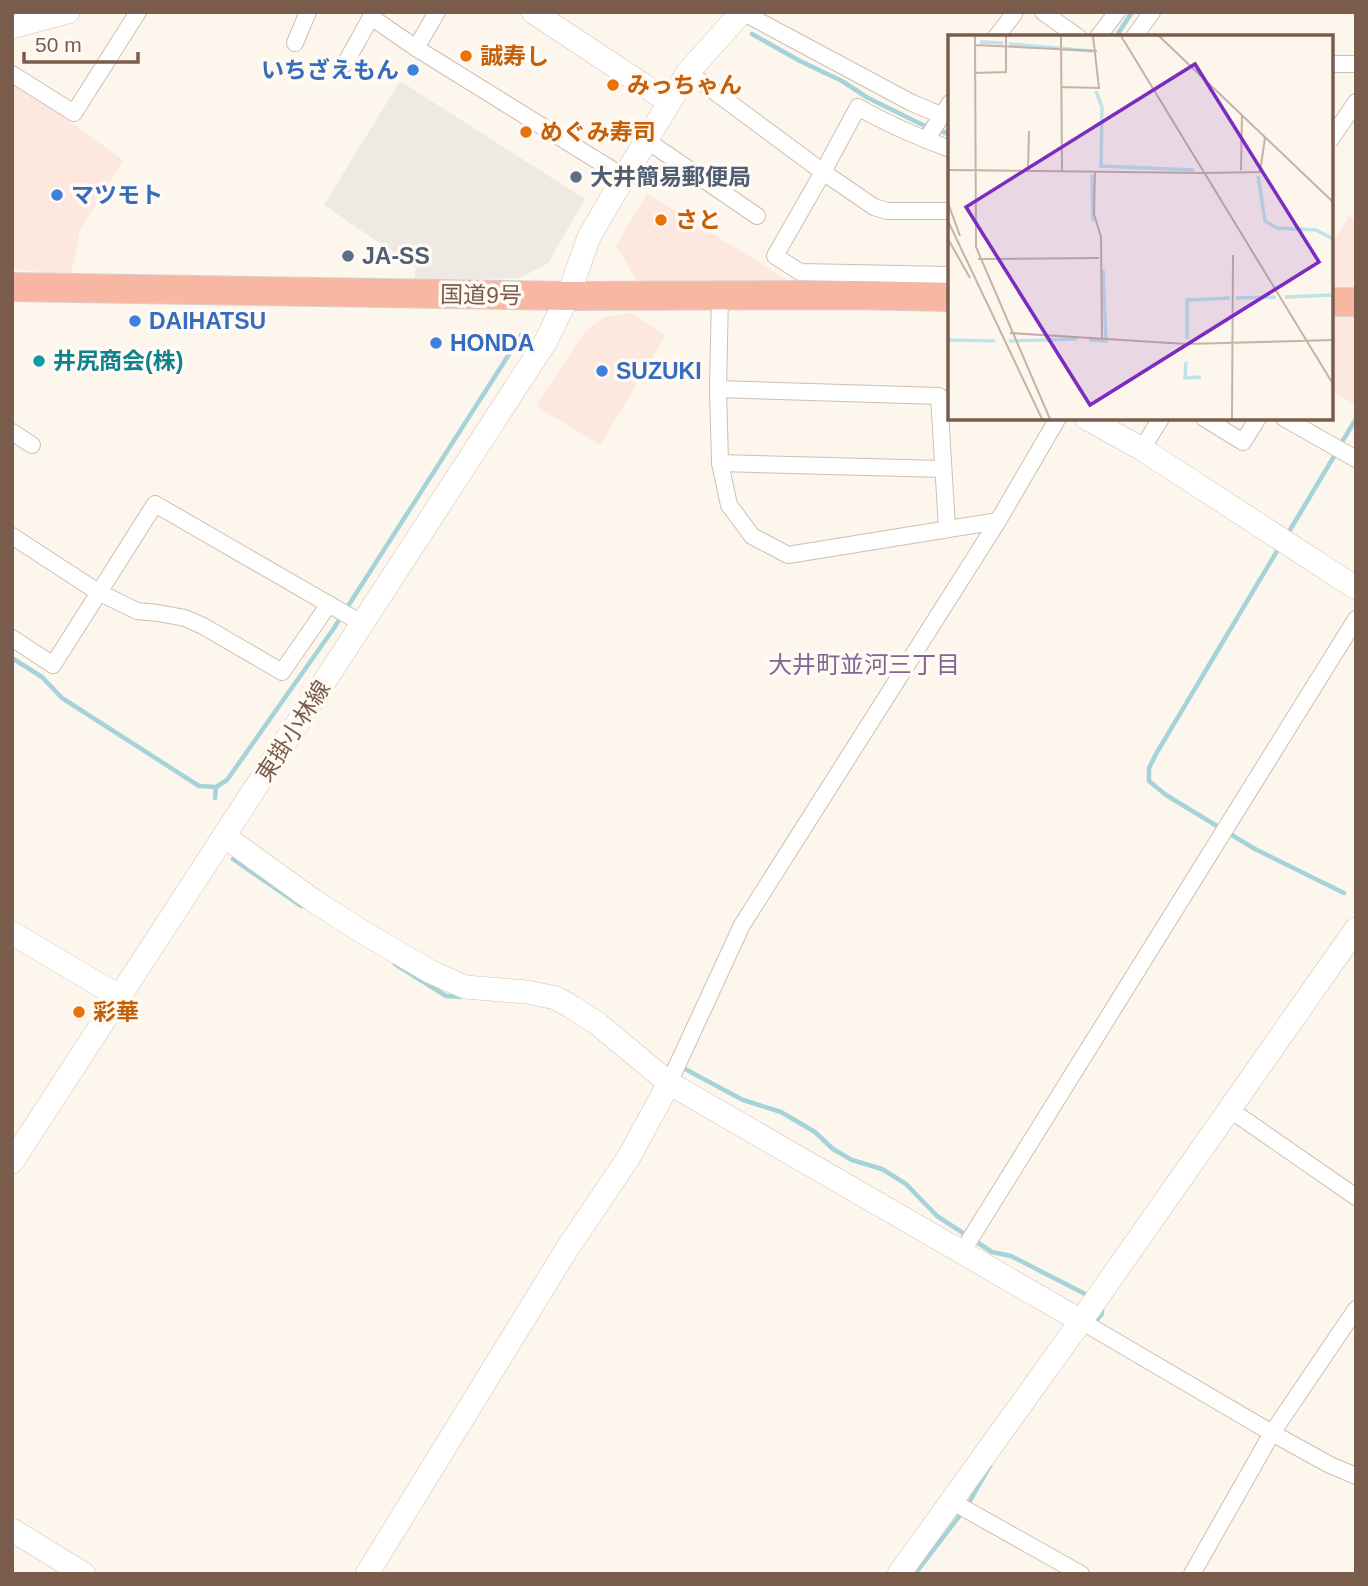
<svg xmlns="http://www.w3.org/2000/svg" width="1368" height="1586" font-family="Arial,'Noto Sans JP',sans-serif">
<rect width="100%" height="100%" fill="#fdf6ec"/>
<g fill="#fde8e0">
<path d="M12,82L64,117L123,160L80,230L71,275L12,269Z"/>
<path d="M647,194L785,278V286L638,283L616,246Z"/>
<path d="M1349,216L1356,220V289L1331,288V244Z"/>
<path d="M631,313L666,335L600,445L536,406L586,330L603,318Z"/>
<path d="M1331,314L1356,315V405L1331,391Z"/>
</g>
<path fill="#efe9e4" d="M400,81L585,199L548,263L520,278L414,280L416,268L324,205Z"/>
<g fill="none" stroke-linecap="round" stroke-linejoin="round">
<g stroke="#a5d3da" stroke-width="4.5">
<path d="M752,34L800,61L842,81L868,98L923,125L950,134"/>
<path d="M1116,37L1132,12"/>
<path d="M1340,445L1356,419"/>
<path d="M1287,535L1336,453"/>
<path d="M1280,546L1156,754L1149,768V781L1166,795L1255,849L1344,893"/>
<path d="M12,658L42,677L62,698L199,786L216,787L227,780L334,628L522,334"/>
<path d="M215,798L216,787"/>
<path d="M233,859L301,906"/>
<path d="M395,964L446,996L462,997"/>
<path d="M685,1069L743,1100L781,1112L815,1132L833,1149L852,1160L882,1169L906,1184L937,1216L992,1252L1011,1256L1091,1297"/>
<path d="M1094,1323L1102,1314V1307"/>
<path d="M915,1574L967,1506L990,1466"/>
</g>
<g stroke="#d1beb0" stroke-width="18">
<g id="street">
<path d="M373,12L371,17L416,48L624,177"/>
<path d="M742,12L912,103L941,115"/>
<path d="M1043,12L1078,37"/>
<path d="M996,37L1014,14"/>
<path d="M1098,37L1117,12"/>
<path d="M1134,37L1152,12"/>
<path d="M295,43L308,12"/>
<path d="M416,48L437,12"/>
<path d="M345,64L371,17"/>
<path d="M1331,64H1356"/>
<path d="M688,72L823,172L874,207L887,211H950"/>
<path d="M12,74L74,113L138,12"/>
<path d="M1331,139L1356,102"/>
<path d="M646,140L757,216"/>
<path d="M926,140L950,103"/>
<path d="M950,149C918,137 887,124 858,107L823,172L775,256L800,272L950,275"/>
<path d="M720,296L718,389L720,463L729,505L752,536L788,555L998,521"/>
<path d="M718,389L939,396L947,528"/>
<path d="M1204,418L1243,442L1258,418"/>
<path d="M1284,418L1356,459"/>
<path d="M12,432L32,445"/>
<path d="M1142,449L1161,418"/>
<path d="M720,463L943,469"/>
<path d="M12,536L98,592L137,611L158,613L185,618L203,626L282,672L329,604"/>
<path d="M12,638L53,665L155,504L363,624"/>
<path d="M669,1083L742,925L998,521L1058,418"/>
<path d="M1229,1109L1356,1197"/>
<path d="M962,1252L1356,619"/>
<path d="M1081,1321L1272,1433L1330,1465L1356,1476"/>
<path d="M951,1501L1081,1574"/>
<path d="M1192,1574L1272,1433L1356,1309"/>
</g>
</g>
<g stroke="#d6c0b0" stroke-width="24">
<g id="secondary">
<path d="M533,12L669,102"/>
<path d="M12,27L68,12"/>
<path d="M1086,418L1142,449L1356,588"/>
<path d="M224,836L314,901L361,931L431,972L465,987L527,992L556,998L572,1007L598,1024L669,1083L1081,1321"/>
<path d="M12,933L120,997"/>
<path d="M12,1162L546,341L568,296L589,237L624,177L688,72L741,13L740,12"/>
<path d="M12,1530L84,1574"/>
<path d="M367,1574L567,1249L629,1157L669,1083"/>
<path d="M899,1574L1081,1321L1356,929"/>
</g>
</g>
<g stroke="#dad1cd" stroke-width="30">
<g id="highway">
<path d="M12,287L568,296L853,295L950,297"/>
<path d="M1331,302H1356"/>
</g>
</g>
<use href="#street" stroke="#fff" stroke-width="16"/>
<use href="#secondary" stroke="#fff" stroke-width="23"/>
<use href="#highway" stroke="#f7b7a3" stroke-width="28"/>
</g>
<g fill="#e8710a" stroke="#fffaf3" stroke-width="2.5">
<circle cx="466" cy="56" r="7"/>
<circle cx="613" cy="85" r="7"/>
<circle cx="526" cy="132" r="7"/>
<circle cx="661" cy="220" r="7"/>
<circle cx="79" cy="1012" r="7"/>
</g>
<g fill="#3f7fe0" stroke="#fffaf3" stroke-width="2.5">
<circle cx="413" cy="70" r="7"/>
<circle cx="57" cy="195" r="7"/>
<circle cx="135" cy="321" r="7"/>
<circle cx="436" cy="343" r="7"/>
<circle cx="602" cy="371" r="7"/>
</g>
<g fill="#5c6f8a" stroke="#fffaf3" stroke-width="2.5">
<circle cx="576" cy="177" r="7"/>
<circle cx="348" cy="256" r="7"/>
</g>
<circle fill="#0f9aa8" stroke="#fffaf3" stroke-width="2.5" cx="39" cy="361" r="7"/>
<g text-anchor="middle" dominant-baseline="central" stroke-width="7" stroke-linejoin="round" paint-order="stroke">
<g font-size="23" font-weight="bold" fill="#c56008" stroke="#fffaf3" text-anchor="start">
<text x="480" y="56">誠寿し</text>
<text x="627" y="85">みっちゃん</text>
<text x="540" y="132">めぐみ寿司</text>
<text x="675" y="220">さと</text>
<text x="93" y="1012">彩華</text>
</g>
<g font-size="23" font-weight="bold" fill="#366cbe" stroke="#fffaf3" text-anchor="start">
<text x="399" y="70" text-anchor="end">いちざえもん</text>
<text x="71" y="195">マツモト</text>
<text x="149" y="321">DAIHATSU</text>
<text x="450" y="343">HONDA</text>
<text x="616" y="371">SUZUKI</text>
</g>
<g font-size="23" font-weight="bold" fill="#4e5e75" stroke="#fffaf3" text-anchor="start">
<text x="590" y="177">大井簡易郵便局</text>
<text x="362" y="256">JA-SS</text>
</g>
<g font-size="23" fill="#7a5c4d" stroke="#fffaf3">
<text transform="translate(481 295) rotate(1)">国道9号</text>
<text transform="translate(293 731) rotate(-57)">東掛小林線</text>
</g>
<g font-size="23" font-weight="bold" fill="#0d838f" stroke="#fffaf3" text-anchor="start">
<text x="53" y="361">井尻商会(株)</text>
</g>
<g font-size="24" fill="#846695" stroke="#fffaf3">
<text x="864" y="664">大井町並河三丁目</text>
</g>
</g>
<g transform="translate(948 35)">
<rect width="385" height="385" fill="#fdf6ec"/>
<path fill="none" stroke="#bfe3e8" stroke-width="3.5" d="M32,7L55,8M61,9L144,16M148,56L154,72L153,131L246,135M144,140L145,186M310,141L317,186L329,193L368,195L385,204M337,262L385,260M288,263L328,262M239,304V265L282,263M0,305L47,306M141,305L158,306L155,235M61,306L129,304M238,327L237,343L253,342"/>
<path fill="none" stroke="#c5b3a7" stroke-width="2" d="M27,1L28,212L102,384M113,1L114,136M173,1L385,349M211,1L385,167M27,10L149,16M26,38L58,37V1M113,52L151,53L145,1M0,135L256,138M293,135L294,80M80,136L81,96M147,137L146,179L153,202L154,304M256,138L312,137L317,103M0,168L12,201M0,186L94,384M0,204L22,243M30,224L151,223M62,298L238,309L385,305M284,384L285,220"/>
<path fill="#7b2cbf" fill-opacity="0.15" stroke="#7b2cbf" stroke-width="3.5" d="M247,29L371,227L142,370L18,172Z"/>
<rect width="385" height="385" fill="none" stroke="#7a5c4d" stroke-width="3.5"/>
</g>
<rect width="1368" height="1586" fill="none" stroke="#7a5c4d" stroke-width="28"/>
<path d="M24 52v10h114v-10" fill="none" stroke="#7a5c4d" stroke-width="3.5"/>
<text x="35" y="52" font-size="21" fill="#7a5c4d" stroke="#fffaf3" stroke-width="5" paint-order="stroke">50 m</text>
</svg>
